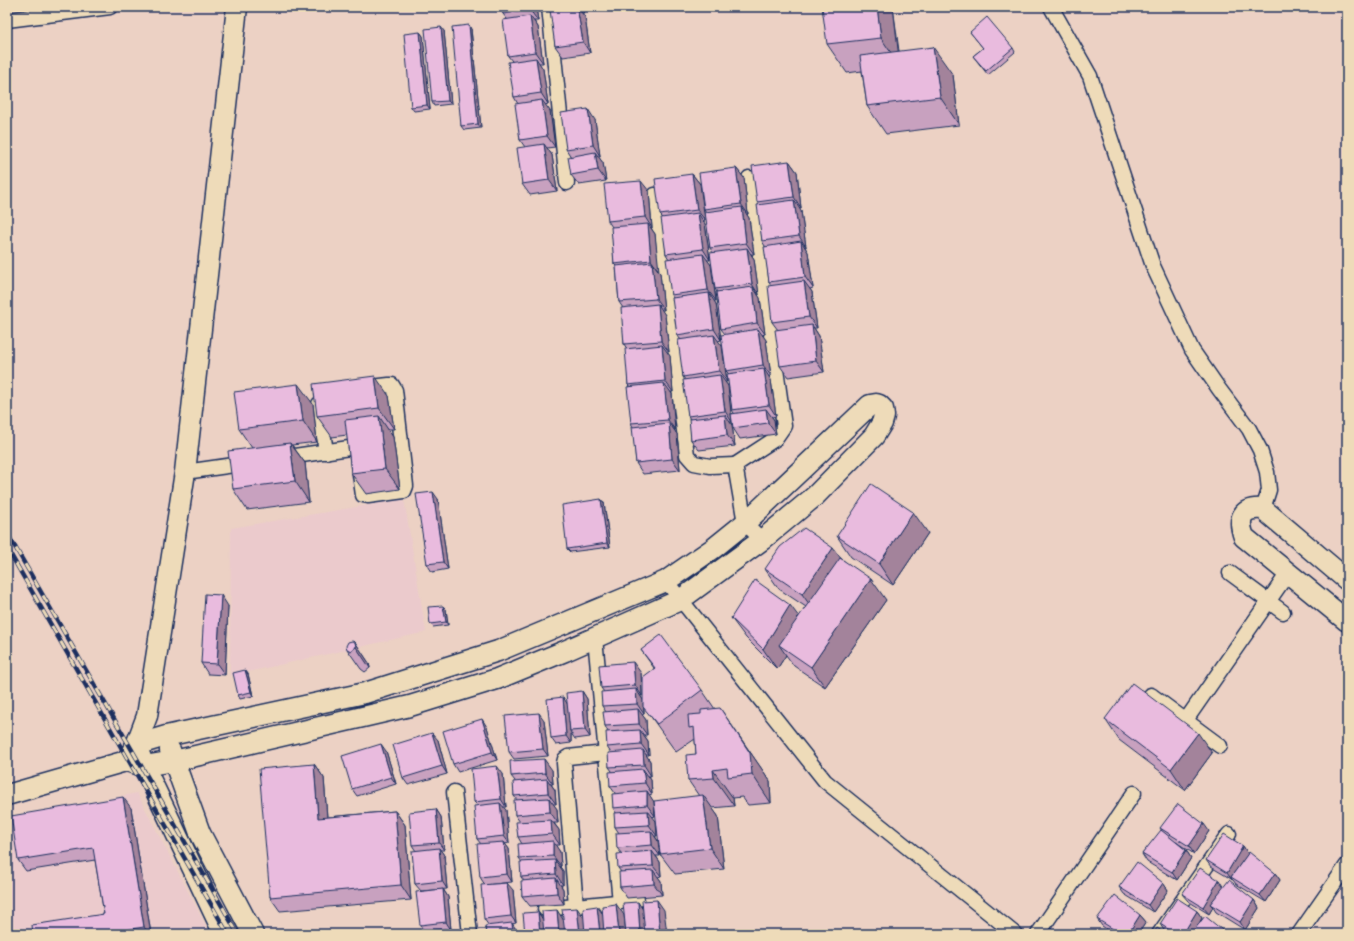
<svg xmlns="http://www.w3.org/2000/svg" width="1354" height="941" font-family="Caveat,sans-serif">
<rect width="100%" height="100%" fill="#ecd1c4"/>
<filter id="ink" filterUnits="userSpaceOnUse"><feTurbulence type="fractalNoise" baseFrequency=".025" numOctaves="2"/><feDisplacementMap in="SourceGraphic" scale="8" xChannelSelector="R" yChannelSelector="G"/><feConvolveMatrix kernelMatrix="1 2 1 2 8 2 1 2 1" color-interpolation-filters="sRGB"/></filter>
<g filter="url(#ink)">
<g fill="#ebcacc">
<path d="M404,499L426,632L230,676L231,528Z"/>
<path d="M137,793L210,934H15L7,871V818Z"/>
</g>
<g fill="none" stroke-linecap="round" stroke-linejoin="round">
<g stroke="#1b2f5e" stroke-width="17">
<g id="street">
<path d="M549,7L567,183"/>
<path d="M1051,7L1090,76L1153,266L1192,350L1219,389L1249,429L1260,450L1267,472L1269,490L1263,509"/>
<path d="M7,20L110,7"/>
<path d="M749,178L784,426L775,439L735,465L745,523L762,540"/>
<path d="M655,195L687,455L694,463L710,466L735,465"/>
<path d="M319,404L326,452"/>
<path d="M281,458L356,447L363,495L368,496L404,491L406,486L395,390L392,385H389L363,388"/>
<path d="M185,472L248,463"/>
<path d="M1230,573L1283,612"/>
<path d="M666,581L825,781L1015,934"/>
<path d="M595,638L620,902"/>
<path d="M1151,695L1220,746"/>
<path d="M1186,720L1288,573"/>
<path d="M454,792L470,934"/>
<path d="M576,906L564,763L565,759L568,757L606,753"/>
<path d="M545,909L637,900"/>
<path d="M1038,934L1134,793"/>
<path d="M1159,934L1229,834"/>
<path d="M1299,934L1347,865"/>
</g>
</g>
<g stroke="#1b2f5e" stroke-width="23">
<g id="secondary">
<path d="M1347,580L1263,509C1242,507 1237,518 1244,537L1347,621"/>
<path d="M170,750L200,833L253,934"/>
<path d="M7,795L126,761L144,766L174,761L410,706L497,679L565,651L680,600L762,540L815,496L874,436L882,423L884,416L883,409L879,405L876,404L870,405L745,523L714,548L666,581L498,651L365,693L166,736L136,745L126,761"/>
<path d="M224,934L144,766L136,745L147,716L185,472L237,7"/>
</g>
</g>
<use href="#street" stroke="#eedbb9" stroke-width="14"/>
<use href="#secondary" stroke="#eedbb9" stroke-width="20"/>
<g stroke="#1b2f5e" stroke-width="4.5">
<g id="rail">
<path d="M7,533L238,934"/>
<path d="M7,548L228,934"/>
</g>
</g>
<use href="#rail" stroke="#eedbb9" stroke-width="3" stroke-dasharray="9" stroke-linecap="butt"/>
</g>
<g fill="#c8a1bf" stroke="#1b2f5e">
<path d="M502,7H536L538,21H534L538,27L543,63H539L543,69L548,104L545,105L550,111L555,147L547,148L552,155L557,191L530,195L522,184L525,147L520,140L518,104L514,97L512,61L508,56L507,19L503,14Z"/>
<path d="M550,7H583L584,13H582L585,17L590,53L563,57L555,46L552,10Z"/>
<path d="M893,7L899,51L953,75L959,125L886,134L867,106L862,71L847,73L827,44Z"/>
<path d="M471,29L481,128L464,130L461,126Z"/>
<path d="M444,31L451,104L434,106L432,102Z"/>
<path d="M420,32L423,36L430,109L414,111L411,107Z"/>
<path d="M970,32L1013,48L1015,52L988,75L973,56L983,48Z"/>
<path d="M595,120L600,156H598L603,163L606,181L579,185L571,175V157L566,149Z"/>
<path d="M789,161L797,172L801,208H799L801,211L806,247H805L808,252L813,288L810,289L812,292L817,328H814L819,336L824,372L788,377L780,366L778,330L772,322L771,286L769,282L765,246L762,241L759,205L757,202Z"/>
<path d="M736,168L744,178L748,214L747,215L749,218L754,254H751L754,259L759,295H758L760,298L765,334L762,335L766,340L771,376H769L771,380L776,416L772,417L774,420L776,434L740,439L733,428L732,422H730L732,425L735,446L699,450L691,440L690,419L688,416L685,380L683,377L681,340L677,335L673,298L671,295L669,259L666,254L663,218L660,215L692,174L700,184L705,220L703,221L705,224L710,260H707L711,265L716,301H714L716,304L721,340L718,341L722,346L727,382H725L728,386L731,414L734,413L732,410L729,374L726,371L725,334L721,329L717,292L715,289L713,253L710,248L706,212L704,209Z"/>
<path d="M649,191L652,228H651L655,234L658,271L660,273L664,310H661L665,315L669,352H667L670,356L673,392H671L672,394L675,430L674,431L677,434L680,470L643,474L636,463L633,427L631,423L630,387L628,385L627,349L624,344L623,308L619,302L616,266L614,264L612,227L608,221Z"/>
<path d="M389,396L394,429H388L393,437L400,489L366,494L351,473L347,435L332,437L317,416Z"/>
<path d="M313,404L317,442L292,445L305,463L309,502L247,510L233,489L252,448L239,429Z"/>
<path d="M438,499L448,569L432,572L427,564Z"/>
<path d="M604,503L610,547L570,552L567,549Z"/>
<path d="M928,533L893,585L851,557L837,536Z"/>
<path d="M841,558L886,600L825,687L794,666L786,655L777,669L746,638L731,618L799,617L806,607L779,589L765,569Z"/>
<path d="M228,606L225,675L208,674L201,663Z"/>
<path d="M443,606L446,609L448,625L433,627L430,624Z"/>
<path d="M355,642L369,663L370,668L365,672L361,669L347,649Z"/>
<path d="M641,650L702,690L715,709L739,736L770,781L771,803L748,805L742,797L733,798L734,806L712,808L718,816L724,869L675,874L660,854L699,796L688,780L696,754L695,739L676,752L644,707V714L642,715L646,720L647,735H644L648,741L649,755H646L650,761L651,776H648L651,780L652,794L649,795L654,802L655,816L652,817L656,821L657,836H655L658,841L660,856H656L660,862L661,876L658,877L661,881L662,895L627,898L620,887L621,872L618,868L622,854L617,848L619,833L615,827L616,813L613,808L615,793L610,786L612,771L609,767L611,753L607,747L608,732L605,726L606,712L602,706L604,692L601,688L641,673L642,696H640L643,700L654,668Z"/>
<path d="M245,670L248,674L253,696L240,699L238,695Z"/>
<path d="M582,691L587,699L590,737L575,739L571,733V743L556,745L551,738L567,703Z"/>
<path d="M1105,719L1212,753L1185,790L1119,740Z"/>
<path d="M544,720L548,756L514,759L509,752Z"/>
<path d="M487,727L497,760L458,772L453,764Z"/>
<path d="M438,740L447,774L408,785L403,778Z"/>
<path d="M386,751L396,784L357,796L352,789Z"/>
<path d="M314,764L324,778L327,817L395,811L405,825L411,900L280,911L270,897Z"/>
<path d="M552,770L553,784H551L555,790L556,804H553L557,809L558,823H554L559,830L560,845H555L560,852L561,866L560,867L563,871V885H561L563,889L564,904L530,906L522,896L524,881L521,877L522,862L519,858L522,844L518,837L520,822L515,815L517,800L514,796L515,781L511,776Z"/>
<path d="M503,774L506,807H503L506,810L509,843L505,844L509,849L512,882L485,885L480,877L481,844L477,839V805L474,802Z"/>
<path d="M131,808L151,934H33L104,914L95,860L26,871L18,860Z"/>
<path d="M436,809L441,817L444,850H440L444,855L447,889L421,891L415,884L416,851L412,845Z"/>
<path d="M1160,828L1209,831L1194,854L1176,842L1186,850L1191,858L1177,880L1147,862L1142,854L1162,831Z"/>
<path d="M1243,846L1248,854L1275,873L1280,880L1266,902L1236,884L1233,880L1211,867L1206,860Z"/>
<path d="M1163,883L1168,890L1153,912L1124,894L1119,887Z"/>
<path d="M1224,887L1254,900L1259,908L1245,930L1216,912L1213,907L1209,914L1188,901L1182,894Z"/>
<path d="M443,889L448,897L451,930H447L449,934H420L424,932L420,925Z"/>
<path d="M513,890L516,923L512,924L517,931L489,926L484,919Z"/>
<path d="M1197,911L1202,918L1196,928L1227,934H1169L1165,932L1160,924Z"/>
<path d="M1140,915L1146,922L1138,934H1114L1102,926L1097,919Z"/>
</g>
<g fill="#a3839b" stroke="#1b2f5e">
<path d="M530,7H536L538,21L530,10Z"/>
<path d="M577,7L585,17L590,53L583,42Z"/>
<path d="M580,7H583L584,13Z"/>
<path d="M877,7H893L900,66L881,38Z"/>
<path d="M530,16L538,27L543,63L535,52Z"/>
<path d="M469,25L471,29L481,128L478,124Z"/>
<path d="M441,27L444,31L451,104L448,101Z"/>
<path d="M420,32L423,36L430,109L427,105Z"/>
<path d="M933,47L953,75L959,125L940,97Z"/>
<path d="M536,58L543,69L548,104L541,93Z"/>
<path d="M542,100L550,111L555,147L547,136Z"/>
<path d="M588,109L595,120L600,156L593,145Z"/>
<path d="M544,144L552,155L557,191L549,180Z"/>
<path d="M595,152L603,163L606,181L598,170Z"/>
<path d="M789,161L797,172L801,208L794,197Z"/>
<path d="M736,168L744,178L748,214L741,204Z"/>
<path d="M692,174L700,184L705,220L697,210Z"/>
<path d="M641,181L649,191L652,228L645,217Z"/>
<path d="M794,200L801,211L806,247L799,236Z"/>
<path d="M742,207L749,218L754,254L746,243Z"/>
<path d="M698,213L705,224L710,260L703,249Z"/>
<path d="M648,224L655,234L659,271L651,260Z"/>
<path d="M801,241L808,252L813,288L805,277Z"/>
<path d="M747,248L754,259L759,295L752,284Z"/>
<path d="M703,254L711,265L716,301L708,290Z"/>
<path d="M652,262L660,273L664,310L656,299Z"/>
<path d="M804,281L812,292L817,328L809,317Z"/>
<path d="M753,287L760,298L765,334L757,323Z"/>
<path d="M709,293L716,304L721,340L714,329Z"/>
<path d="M658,304L665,315L669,352L661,341Z"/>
<path d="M812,325L819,336L824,372L816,361Z"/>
<path d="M758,329L766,340L771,376L763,365Z"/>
<path d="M714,335L722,346L727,382L719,371Z"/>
<path d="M662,345L670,356L673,392L665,381Z"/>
<path d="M764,369L771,380L776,416L769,405Z"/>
<path d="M720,375L728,386L732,422L725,411Z"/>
<path d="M375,376L389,396L394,429L379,408Z"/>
<path d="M664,383L672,394L675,430L668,420Z"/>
<path d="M298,384L313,404L317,442L303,421Z"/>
<path d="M766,409L774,420L776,434L768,423Z"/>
<path d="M725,415L732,425L735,446L727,435Z"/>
<path d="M379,416L393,437L400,489L385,469Z"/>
<path d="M669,423L677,434L680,470L672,459Z"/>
<path d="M290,443L305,463L309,502L295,481Z"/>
<path d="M433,492L438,499L448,569L443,562Z"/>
<path d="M601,499L604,503L610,547L607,543Z"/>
<path d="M913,512L928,533L893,585L879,564Z"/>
<path d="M833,548L848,568L817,615L802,594Z"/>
<path d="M871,579L886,600L825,687L811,667Z"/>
<path d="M221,595L228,606L225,675L217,664Z"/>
<path d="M790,605L805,625L779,645L786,655L777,669L763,649Z"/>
<path d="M443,606L446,609L448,625L446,622Z"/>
<path d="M355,642L369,663L370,668L356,647Z"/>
<path d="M633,662L641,673L642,696L635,685Z"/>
<path d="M245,670L248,674L253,696L251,692Z"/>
<path d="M636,689L643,700L644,714L637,704Z"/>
<path d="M582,691L587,699L590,737L585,730Z"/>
<path d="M563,697L568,705L570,731L571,733V743L566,736Z"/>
<path d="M720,708L770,781L771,803L752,774Z"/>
<path d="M638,709L646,720L647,735L639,724Z"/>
<path d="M539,713L544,720L548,756L543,749Z"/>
<path d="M482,719L487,727L497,760L492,752Z"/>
<path d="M640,730L648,741L649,755L641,744Z"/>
<path d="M432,733L438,740L447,774L442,766Z"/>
<path d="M1198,733L1212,753L1185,790L1171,769Z"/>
<path d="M381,744L386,751L396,784L391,777Z"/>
<path d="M643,750L650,761L651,776L644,765Z"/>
<path d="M544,759L552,770L553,784L545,773Z"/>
<path d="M314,764L324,778L328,832L318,818Z"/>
<path d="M497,766L503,774L506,807L501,799Z"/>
<path d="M643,769L651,780L652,794L645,783Z"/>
<path d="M713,770L733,798L734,806L714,778Z"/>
<path d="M547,779L555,790L556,804L548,793Z"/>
<path d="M647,791L654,802L655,816L647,805Z"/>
<path d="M703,795L718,816L724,869L710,848Z"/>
<path d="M123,797L131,808L151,934H149L144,927Z"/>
<path d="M549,798L557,809L558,823L550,812Z"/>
<path d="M500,803L506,810L509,843L504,836Z"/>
<path d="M436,809L441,817L444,850L439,843Z"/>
<path d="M395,811L405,825L411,900L401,885Z"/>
<path d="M648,811L656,821L657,836L649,825Z"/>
<path d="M551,820L559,830L560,845L552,834Z"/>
<path d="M1204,824L1209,831L1194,854L1189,846Z"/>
<path d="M651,831L658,841L660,856L652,845Z"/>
<path d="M553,841L560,852L561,866L553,856Z"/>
<path d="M504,842L509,849L512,882L507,874Z"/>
<path d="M1243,846L1248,854L1231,877L1232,880L1227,873Z"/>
<path d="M439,848L444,855L447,889L442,881Z"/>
<path d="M1186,850L1191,858L1177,880L1172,872Z"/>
<path d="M652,851L660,862L661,876L653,866Z"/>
<path d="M555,860L563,871V885L556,874Z"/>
<path d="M653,870L661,881L662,895L654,884Z"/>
<path d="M1275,873L1280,880L1266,902L1260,895Z"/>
<path d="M556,878L563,889L564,904L557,893Z"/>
<path d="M1219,880L1224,888L1210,904L1213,907L1209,914L1203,907Z"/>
<path d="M507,883L513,890L516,923L511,916Z"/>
<path d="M1163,883L1168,890L1153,912L1148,905Z"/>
<path d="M443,889L448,897L451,930L446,922Z"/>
<path d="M657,900L664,910L667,934H660Z"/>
<path d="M1254,900L1259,908L1245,930L1240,922Z"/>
<path d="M638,902L645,913L647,934H640Z"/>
<path d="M616,904L624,915L626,934H619Z"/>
<path d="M597,906L605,917L606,934H600Z"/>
<path d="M577,908L585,919L586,934H580Z"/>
<path d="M557,910L564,921L566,934H559Z"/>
<path d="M1197,911L1202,918L1193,934H1183Z"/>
<path d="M538,912L545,923L546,934H540Z"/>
<path d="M1140,915L1146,922L1138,934H1128Z"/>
<path d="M512,923L517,931V934H513Z"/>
</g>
<g fill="#e9bbde" stroke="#1b2f5e">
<path d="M502,7H530V10L503,14Z"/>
<path d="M572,7H577L583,42L555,46L550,10Z"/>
<path d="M822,7H877L881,38L827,44Z"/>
<path d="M530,16L535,52L508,56L503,20Z"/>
<path d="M987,17L1013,48L986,71L973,56L983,48L970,32Z"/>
<path d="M469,25L478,124L461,126L452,27Z"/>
<path d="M441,27L448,101L432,102L425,29Z"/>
<path d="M420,32L427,105L411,107L404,34Z"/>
<path d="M933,47L940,97L867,106L860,56Z"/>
<path d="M536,58L541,93L514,97L508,62Z"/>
<path d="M542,100L547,136L520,140L515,104Z"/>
<path d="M588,109L593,145L566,149L561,113Z"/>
<path d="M544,144L549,180L522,184L517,148Z"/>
<path d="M595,152L598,170L571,175L568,157Z"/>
<path d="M789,161L794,197L757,202L752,166Z"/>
<path d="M736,168L741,204L704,209L699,173Z"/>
<path d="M692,174L697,210L660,215L655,179Z"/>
<path d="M641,181L645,217L608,221L604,184Z"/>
<path d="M794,200L799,236L762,241L757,205Z"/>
<path d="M742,207L746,243L710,248L705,212Z"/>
<path d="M698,213L703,249L666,254L661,218Z"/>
<path d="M648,224L651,260L614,264L611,227Z"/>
<path d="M801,241L805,277L769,282L764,247Z"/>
<path d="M747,248L752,284L715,289L710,253Z"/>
<path d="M703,254L708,290L671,295L666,259Z"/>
<path d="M652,262L656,299L619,302L616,266Z"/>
<path d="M804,281L809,317L772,322L768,286Z"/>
<path d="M753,287L757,323L721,329L716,292Z"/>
<path d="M709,293L714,329L677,335L672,298Z"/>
<path d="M658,304L661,341L624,344L621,308Z"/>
<path d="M812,325L816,361L780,366L775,330Z"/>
<path d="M758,329L763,365L726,371L721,335Z"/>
<path d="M714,335L719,371L683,377L678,340Z"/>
<path d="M662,345L665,381L628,385L625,349Z"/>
<path d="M764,369L769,405L732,410L727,374Z"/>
<path d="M720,375L725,411L688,416L683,380Z"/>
<path d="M375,376L379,408L317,416L313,384Z"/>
<path d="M664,383L668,420L631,423L627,387Z"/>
<path d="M298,384L303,421L239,429L234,392Z"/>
<path d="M766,409L768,423L733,428L731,414Z"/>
<path d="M725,415L727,435L691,440L689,419Z"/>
<path d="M379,416L385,469L351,473L345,420Z"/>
<path d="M669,423L672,459L636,463L632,427Z"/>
<path d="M290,443L295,481L233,489L228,451Z"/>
<path d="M871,484L913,512L879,564L837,536Z"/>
<path d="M433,492L443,562L427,564L416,494Z"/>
<path d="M601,499L607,543L567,549L562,505Z"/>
<path d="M804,528L833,548L802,594L765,569L780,547Z"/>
<path d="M840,558L871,579L811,667L779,645Z"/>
<path d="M755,580L790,605L763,649L731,618Z"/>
<path d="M205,594L221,595L217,664L201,663Z"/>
<path d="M443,606L446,622L430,624L428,607Z"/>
<path d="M661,635L702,690L657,724L643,707V677L655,668L641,650Z"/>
<path d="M352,641L355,642L356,647L351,651L347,649L346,646L348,642Z"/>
<path d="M633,662L635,685L601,688L599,665Z"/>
<path d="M245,670L251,692L238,695L233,673Z"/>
<path d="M1132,683L1198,733L1171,769L1105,719Z"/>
<path d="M636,689L637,704L602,706L601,692Z"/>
<path d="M582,691L585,730L570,731L566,693Z"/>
<path d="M563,697L566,736L551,738L547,699Z"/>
<path d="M720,708L750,753L752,774L728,777L727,768L713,770L714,778L688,780L686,755L696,754L694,727L689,728L688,715L701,714V710Z"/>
<path d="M638,709L639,724L605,726L603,712Z"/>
<path d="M539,713L543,749L509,752L505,716Z"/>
<path d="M482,719L492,752L453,764L443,731Z"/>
<path d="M640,730L641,744L607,747L606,732Z"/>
<path d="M432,733L442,766L403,778L393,745Z"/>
<path d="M381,744L391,777L352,789L342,756Z"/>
<path d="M643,750L644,765L609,767L608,753Z"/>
<path d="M544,759L545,773L511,776L510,761Z"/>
<path d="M314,764L318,818L395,811L401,885L270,897L259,769Z"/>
<path d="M497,766L501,799L474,802L471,769Z"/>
<path d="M643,769L645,783L610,786L609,772Z"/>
<path d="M547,779L548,793L514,796L513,782Z"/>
<path d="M647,791V805L613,808L612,794Z"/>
<path d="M703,795L710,848L660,854L654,801Z"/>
<path d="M123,797L144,927L99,934H33L32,925L104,914L93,848L18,860L11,816Z"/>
<path d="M549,798L550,812L515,815L514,800Z"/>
<path d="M500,803L504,836L477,839L474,806Z"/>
<path d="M1178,804L1204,824L1189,846L1160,828Z"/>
<path d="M436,809L439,843L412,845L409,812Z"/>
<path d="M648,811L649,825L615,827L614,813Z"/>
<path d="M551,820L552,834L518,837L516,822Z"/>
<path d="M1161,830L1186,850L1172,872L1142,854Z"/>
<path d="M651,831L652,845L617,848L616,833Z"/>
<path d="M1224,834L1243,846L1227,873L1206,860Z"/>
<path d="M553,841V856L519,858L518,844Z"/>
<path d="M504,842L507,874L480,877L477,844Z"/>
<path d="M439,848L442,881L415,884L412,851Z"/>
<path d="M652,851L653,866L618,868L617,854Z"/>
<path d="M1249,852L1275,873L1260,895L1231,877Z"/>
<path d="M555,860L556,874L521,877L520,862Z"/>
<path d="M1137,862L1163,883L1148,905L1119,887Z"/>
<path d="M1200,868L1219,880L1203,907L1182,894Z"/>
<path d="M653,870L654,884L620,887L619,872Z"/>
<path d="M556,878L557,893L522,896L521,881Z"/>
<path d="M1229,880L1254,900L1240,922L1210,904Z"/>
<path d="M507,883L511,916L484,919L481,885Z"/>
<path d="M443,889L446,922L420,925L416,892Z"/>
<path d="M1115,895L1140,915L1128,934H1121L1097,919Z"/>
<path d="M1177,898L1197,911L1183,934H1176L1160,924Z"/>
<path d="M657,900L660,934H645L642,901Z"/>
<path d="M638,902L640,934H626L623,903Z"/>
<path d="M616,904L619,934H604L602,906Z"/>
<path d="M597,906L600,934H585L583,908Z"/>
<path d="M577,908L580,934H565L562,909Z"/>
<path d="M557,910L559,934H544L542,911Z"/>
<path d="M538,912L540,934H525L523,913Z"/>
<path d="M1205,916L1227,934H1191Z"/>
<path d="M512,923L513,934H486L485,926Z"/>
<path d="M1157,928L1166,934H1153Z"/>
<path d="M446,929L447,934H420V932Z"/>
</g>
</g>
<rect width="1354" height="941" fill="none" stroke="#eedbb9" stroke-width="24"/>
<rect x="12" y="12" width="1330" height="917" fill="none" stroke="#1b2f5e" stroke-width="1.5" filter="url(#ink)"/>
</svg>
